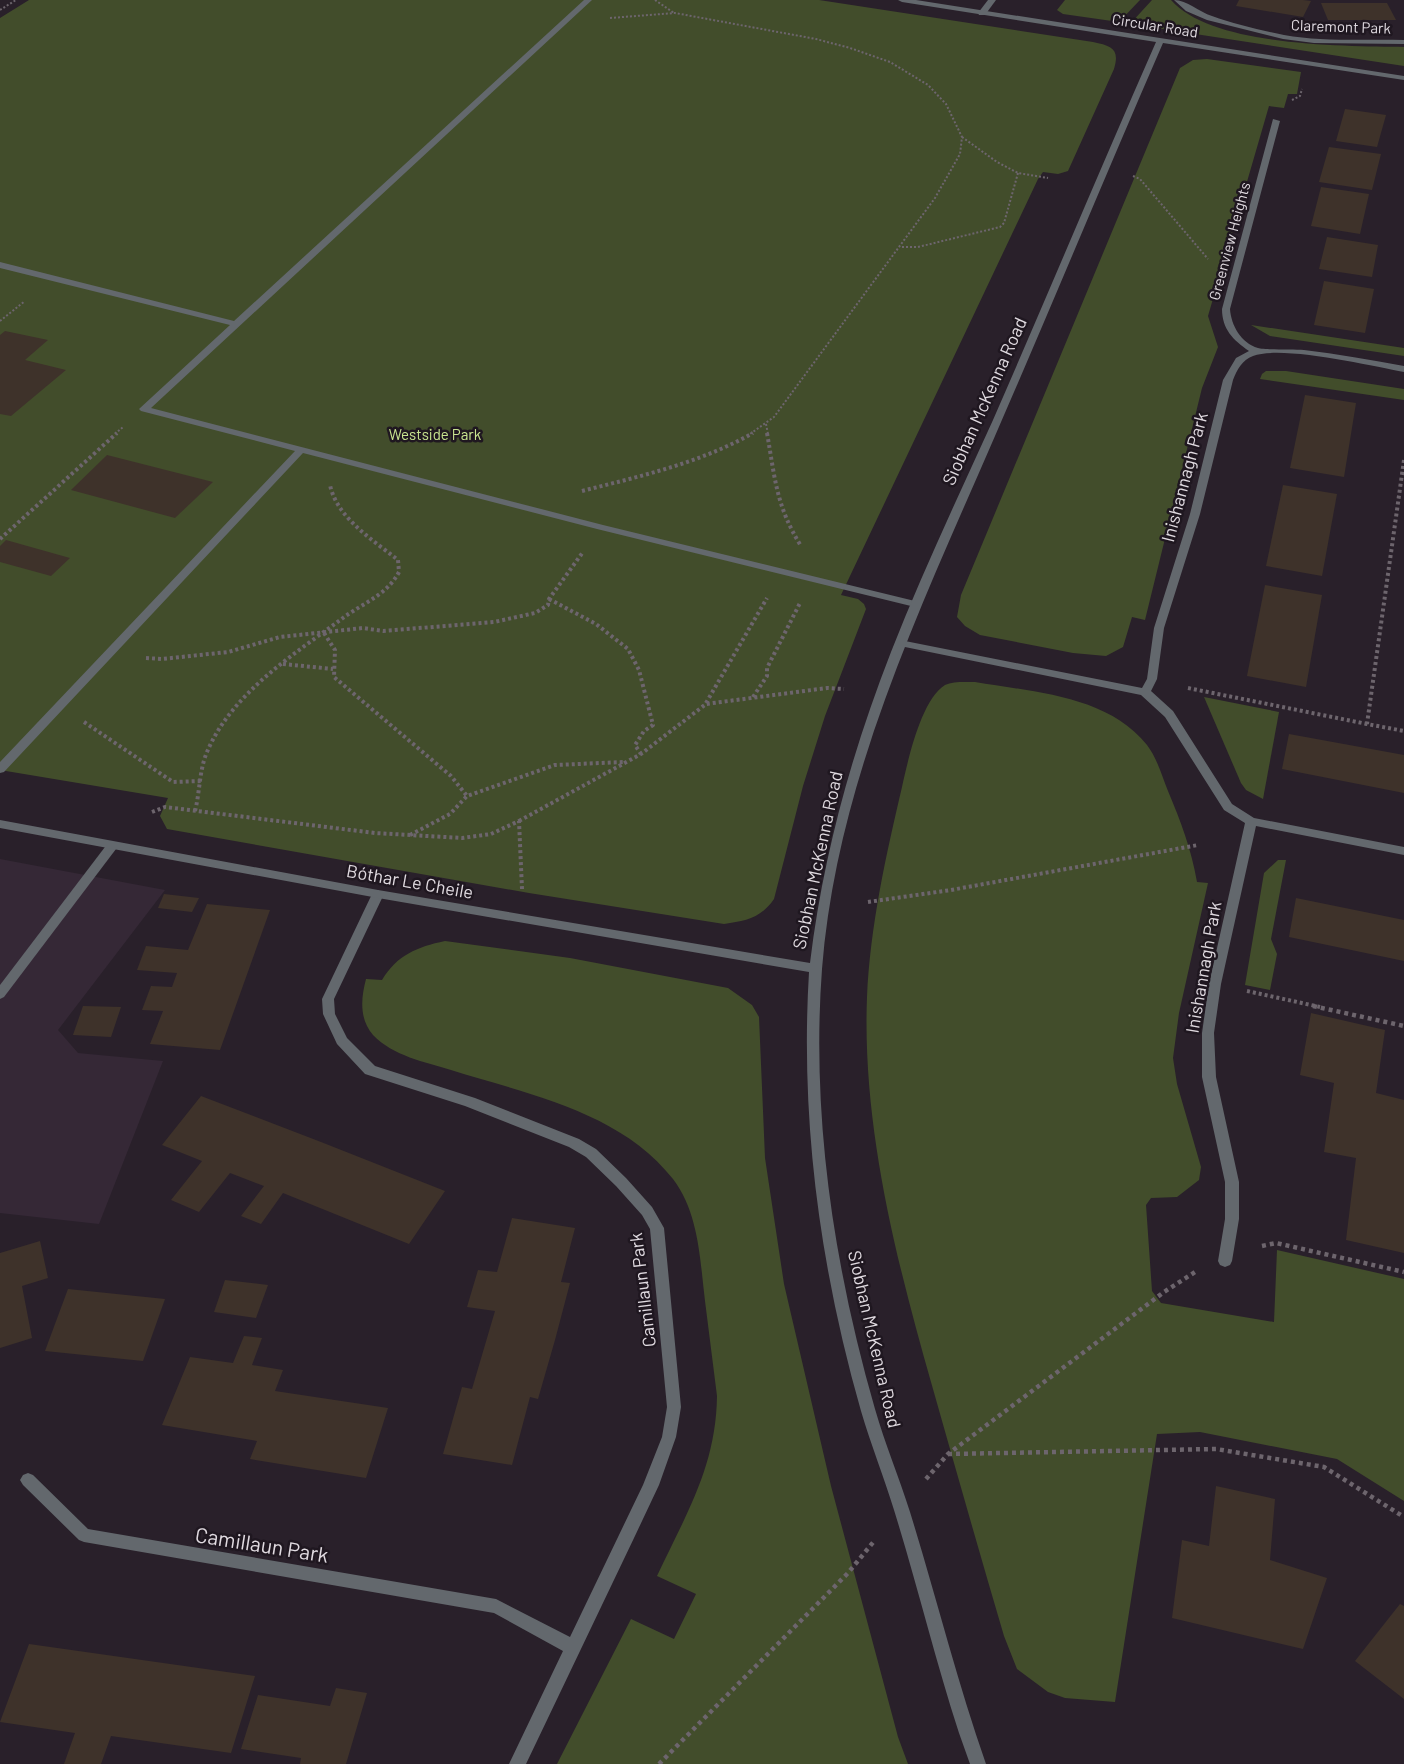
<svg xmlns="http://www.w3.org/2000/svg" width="1404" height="1764" font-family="Barlow,sans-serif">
<rect width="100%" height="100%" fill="#29202a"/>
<path fill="#352836" d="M0,859L165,890L58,1030L78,1053L163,1061L99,1224L0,1213Z"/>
<g fill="#424d2b">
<path d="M29,0H819L1093,42C1112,46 1120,49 1114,69L1068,171L1058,174L1043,172L1038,179L841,595L858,599L864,604L866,609L825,716L803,786L774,899C761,918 746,921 724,924L529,893L167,829L160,816L168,798L0,770V18Z"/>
<path d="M1065,0H1140L1119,22L1063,14L1057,10Z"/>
<path d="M1152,0H1171C1212,47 1345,46 1404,47V66L1130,24Z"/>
<path d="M1207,59L1301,72L1297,94H1288L1284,108L1269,106L1208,316L1218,347L1202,388L1145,620L1132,617L1123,647L1106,656L1073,653L980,635L965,626L957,617L961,595L1180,68L1193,60Z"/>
<path d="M1251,325L1404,348V356L1270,336Z"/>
<path d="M1266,371H1286L1404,389V400L1260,379L1262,374Z"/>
<path d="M975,682C1032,692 1107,695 1147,745C1157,758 1162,776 1168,791C1181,822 1191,848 1197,882L1208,883L1179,1013L1173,1058L1177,1084L1201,1167L1199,1180L1177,1197L1151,1198L1146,1205L1152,1291L1161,1303L1274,1322L1277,1250L1404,1279V1501L1337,1459L1200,1432L1157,1434L1115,1702L1065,1698L1048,1692L1017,1669L1004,1636C979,1551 955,1467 931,1382C896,1259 862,1126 867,997C870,927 886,855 902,787C908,760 921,700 945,685C953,681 966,682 975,682Z"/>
<path d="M1204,697L1279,712L1263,799L1246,790L1241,783Z"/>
<path d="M1278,860H1286L1271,939L1277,954L1270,990L1245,985L1264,873Z"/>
<path d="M445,941L570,958L728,988L752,1005L759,1017L765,1158L784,1284L831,1486L898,1737L908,1764H557L631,1619L674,1639L696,1594L657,1576C686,1514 716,1467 717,1396C713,1364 709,1333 705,1301C700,1260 699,1213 673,1179C621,1112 528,1094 451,1070C425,1062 393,1056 373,1035C359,1019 361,998 366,979L382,980C397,955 417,947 445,941Z"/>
</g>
<g fill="#3e322a">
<path d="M1239,0H1303L1311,1L1303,17L1236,6Z"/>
<path d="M1321,3H1387L1396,20H1328Z"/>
<path d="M1345,109L1386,115L1377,147L1336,141Z"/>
<path d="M1329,147L1381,154L1372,190L1319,182Z"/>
<path d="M1321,187L1369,194L1360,234L1311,226Z"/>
<path d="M1327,237L1378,245L1372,277L1319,269Z"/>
<path d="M1324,281L1374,289L1365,333L1314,325Z"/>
<path d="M5,331L48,340L25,360L66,370L11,416L0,414V335Z"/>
<path d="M1305,395L1356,403L1344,477L1290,468Z"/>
<path d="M107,455L213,482L175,518L71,490Z"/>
<path d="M1283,485L1337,494L1322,576L1266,566Z"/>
<path d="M6,540L70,558L51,576L0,562V546Z"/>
<path d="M1265,585L1322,595L1306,687L1247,676Z"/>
<path d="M1289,734L1404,755V793L1282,769Z"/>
<path d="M164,894L199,898L192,912L158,908Z"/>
<path d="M1296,898L1404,920V961L1289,937Z"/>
<path d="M207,904L270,910L220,1050L150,1044L163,1011L142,1010L151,986L172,987L177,973L137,970L146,946L188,950Z"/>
<path d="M83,1006L121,1007L111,1037L73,1035Z"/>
<path d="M1311,1013L1385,1030L1376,1093L1404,1100V1253L1346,1240L1356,1158L1324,1152L1334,1083L1300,1075Z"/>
<path d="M201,1096L321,1142L445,1191L409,1244L283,1193L261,1224L241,1216L264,1186L230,1173L199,1212L171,1200L202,1161L162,1145Z"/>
<path d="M512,1218L575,1228L561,1282L570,1283L555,1340L538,1399L530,1397L512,1465L443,1454L462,1387L472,1389L495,1311L467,1307L478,1270L497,1272Z"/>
<path d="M40,1241L48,1278L22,1286L32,1338L0,1348V1253Z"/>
<path d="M225,1280L268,1285L256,1318L214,1312Z"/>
<path d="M68,1289L165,1299L143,1361L45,1351Z"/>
<path d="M244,1336L262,1338L252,1365L283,1370L275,1391L388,1408L366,1478L250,1459L257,1441L162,1425L190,1357L233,1363Z"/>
<path d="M1216,1486L1275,1499L1270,1560L1327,1578L1303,1649L1172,1618L1182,1540L1209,1546Z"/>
<path d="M1400,1604L1404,1606V1699L1355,1661Z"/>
<path d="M29,1644L255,1676L231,1753L111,1736L101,1764H64L75,1733L0,1722Z"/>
<path d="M336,1688L367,1693L346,1764H300L301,1758L241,1749L258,1695L330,1706Z"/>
</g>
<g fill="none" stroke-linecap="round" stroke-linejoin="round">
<g stroke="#6d656d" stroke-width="2" stroke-dasharray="2 2" stroke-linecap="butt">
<path d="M655,0L674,13"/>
<path d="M0,10L16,0"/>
<path d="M610,18L675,13L816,39L850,48L890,62L928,85L946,104L962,137L960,154L935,198L774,417L750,434"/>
<path d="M1292,100L1300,96L1302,89"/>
<path d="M962,137L997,162L1018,173L1048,178"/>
<path d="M1133,176L1140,179L1208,259"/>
<path d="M902,247H918L1000,227L1004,223L1018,173"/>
<path d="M0,321L25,301"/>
<path d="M766,424L768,434"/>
<path d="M115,434L123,427"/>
</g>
<g stroke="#6d656d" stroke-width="4" stroke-dasharray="3 3" stroke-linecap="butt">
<path d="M767,433C775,478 776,506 801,546"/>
<path d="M1404,460L1367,724L1404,731"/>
<path d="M582,491C641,476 700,463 753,433"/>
<path d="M0,539L117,433"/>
<path d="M549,599L596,624L628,649L639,670L653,725L644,731L635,745L641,754"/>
<path d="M324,633L335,650L334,677L451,776L467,796"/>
<path d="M146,658L162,659L228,652L280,637L363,628L383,631L494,622L535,613L548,605L549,599L583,552"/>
<path d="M283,664L333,669"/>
<path d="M1188,688L1367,724"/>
<path d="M753,697L767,676V668L800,603"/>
<path d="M706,703L767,598"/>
<path d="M84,722L173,782L202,781"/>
<path d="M195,811C200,792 199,771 207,752C232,693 293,655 343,618C363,603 387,595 399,572L398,560C373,540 337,518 330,485"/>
<path d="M152,812L165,807L375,833L462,838L491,834L519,821L522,889"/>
<path d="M519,821L641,754L706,704L827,688L844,689"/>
<path d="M410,835L450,814L467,796L555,765L624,762"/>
<path d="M868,902L951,890L1198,845"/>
<path d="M1247,991L1320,1007"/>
</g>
<g stroke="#6d656d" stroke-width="4.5" stroke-dasharray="4 4" stroke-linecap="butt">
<path d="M1313,1006L1404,1026"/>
<path d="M1262,1246L1276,1243L1404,1272"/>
<path d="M948,1454L1216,1449L1324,1467L1404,1517"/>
<path d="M926,1479L948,1454L1164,1292L1195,1272"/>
<path d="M659,1764L848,1573L875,1540"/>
</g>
<path fill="#63686d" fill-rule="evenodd" d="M584,0H592L151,408L603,525L919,602L920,604L919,606L915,607L597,529L303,453L4,772L0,773V762L295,451L141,411L139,409L230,325L0,268V262L234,321Z"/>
<g fill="#63686d" fill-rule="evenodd">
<path d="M988,0H996L985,15H979L978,13Z"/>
<path d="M1174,0C1187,0 1199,12 1212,16C1234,24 1260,30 1284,35C1323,42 1364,39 1404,40V44L1314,43L1283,39L1207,20L1186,11Z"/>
<path d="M1273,119L1280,121L1230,309C1231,325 1241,343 1258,348C1264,350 1293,349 1304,350C1337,354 1371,360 1404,366V372C1370,366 1282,345 1253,356C1242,360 1237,370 1233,380L1200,514L1164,628L1157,679L1151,691L1173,711L1232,804L1254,818L1404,847V855L1256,826L1221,984L1214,1033L1216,1077L1239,1182V1219L1232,1261L1230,1265L1225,1267L1220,1265L1218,1261L1225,1219V1182L1202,1077V1033L1209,984L1245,823L1224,810L1165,717L1141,695L900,646L895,643L900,640L1142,688L1147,679L1154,628L1190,514L1223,380L1236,358L1249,351C1233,340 1222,329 1222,309Z"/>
<path d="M112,842L118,846L116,849L4,997L0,999V985L108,843Z"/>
<path d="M378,890L384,894L334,999L335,1014L347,1038L375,1066L475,1098L579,1139L596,1149L626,1178L652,1207L664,1228L681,1407L676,1437L659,1485L634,1538L526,1764H509L563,1651L494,1613L84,1542L79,1540L23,1485L20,1480L23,1475L28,1473L33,1475L88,1529L496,1599L570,1637L643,1485L662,1437L667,1407L650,1229L642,1215L616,1186L586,1157L569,1147L465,1106L365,1074L337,1044L323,1014L322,999L372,894Z"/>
</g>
<path fill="#63686d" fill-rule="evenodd" d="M898,0H916L1404,76V80L1163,43C1106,174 1052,305 995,436C921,607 837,780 822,969C811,1116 834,1267 875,1409C885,1444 899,1477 910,1512C936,1596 957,1681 986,1764H970L959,1733C935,1659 917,1584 894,1510C884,1477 871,1445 861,1411C820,1268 800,1120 809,972L378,898L0,828V820L378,890L810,963C823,855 852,752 891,652C922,573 958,497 993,420C1048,294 1101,167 1156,42L902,2Z"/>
</g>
<g text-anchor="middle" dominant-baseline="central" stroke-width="5" stroke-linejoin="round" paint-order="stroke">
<g font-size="15" fill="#e1dbe1" stroke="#1f1720">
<text transform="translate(1155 25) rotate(9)">Circular Road</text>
<text transform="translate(1341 26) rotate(2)">Claremont Park</text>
<text transform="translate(1229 241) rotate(-75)">Greenview Heights</text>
</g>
<g font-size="15" fill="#c9e590" stroke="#1f1720">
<text x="435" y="434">Westside Park</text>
</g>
<g font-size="18" fill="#e1dbe1" stroke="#1f1720">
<text transform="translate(984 401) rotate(-66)">Siobhan McKenna Road</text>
<text transform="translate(1184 477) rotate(-75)">Inishannagh Park</text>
<text transform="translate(817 860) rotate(-78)">Siobhan McKenna Road</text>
<text transform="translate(410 881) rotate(10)">Bóthar Le Cheile</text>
<text transform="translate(1203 967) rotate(-80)">Inishannagh Park</text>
<text transform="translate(642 1290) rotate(-97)">Camillaun Park</text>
<text transform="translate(875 1339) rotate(77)">Siobhan McKenna Road</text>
</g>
<g font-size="21" fill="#e1dbe1" stroke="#1f1720">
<text transform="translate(262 1544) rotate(9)">Camillaun Park</text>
</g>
</g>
</svg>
